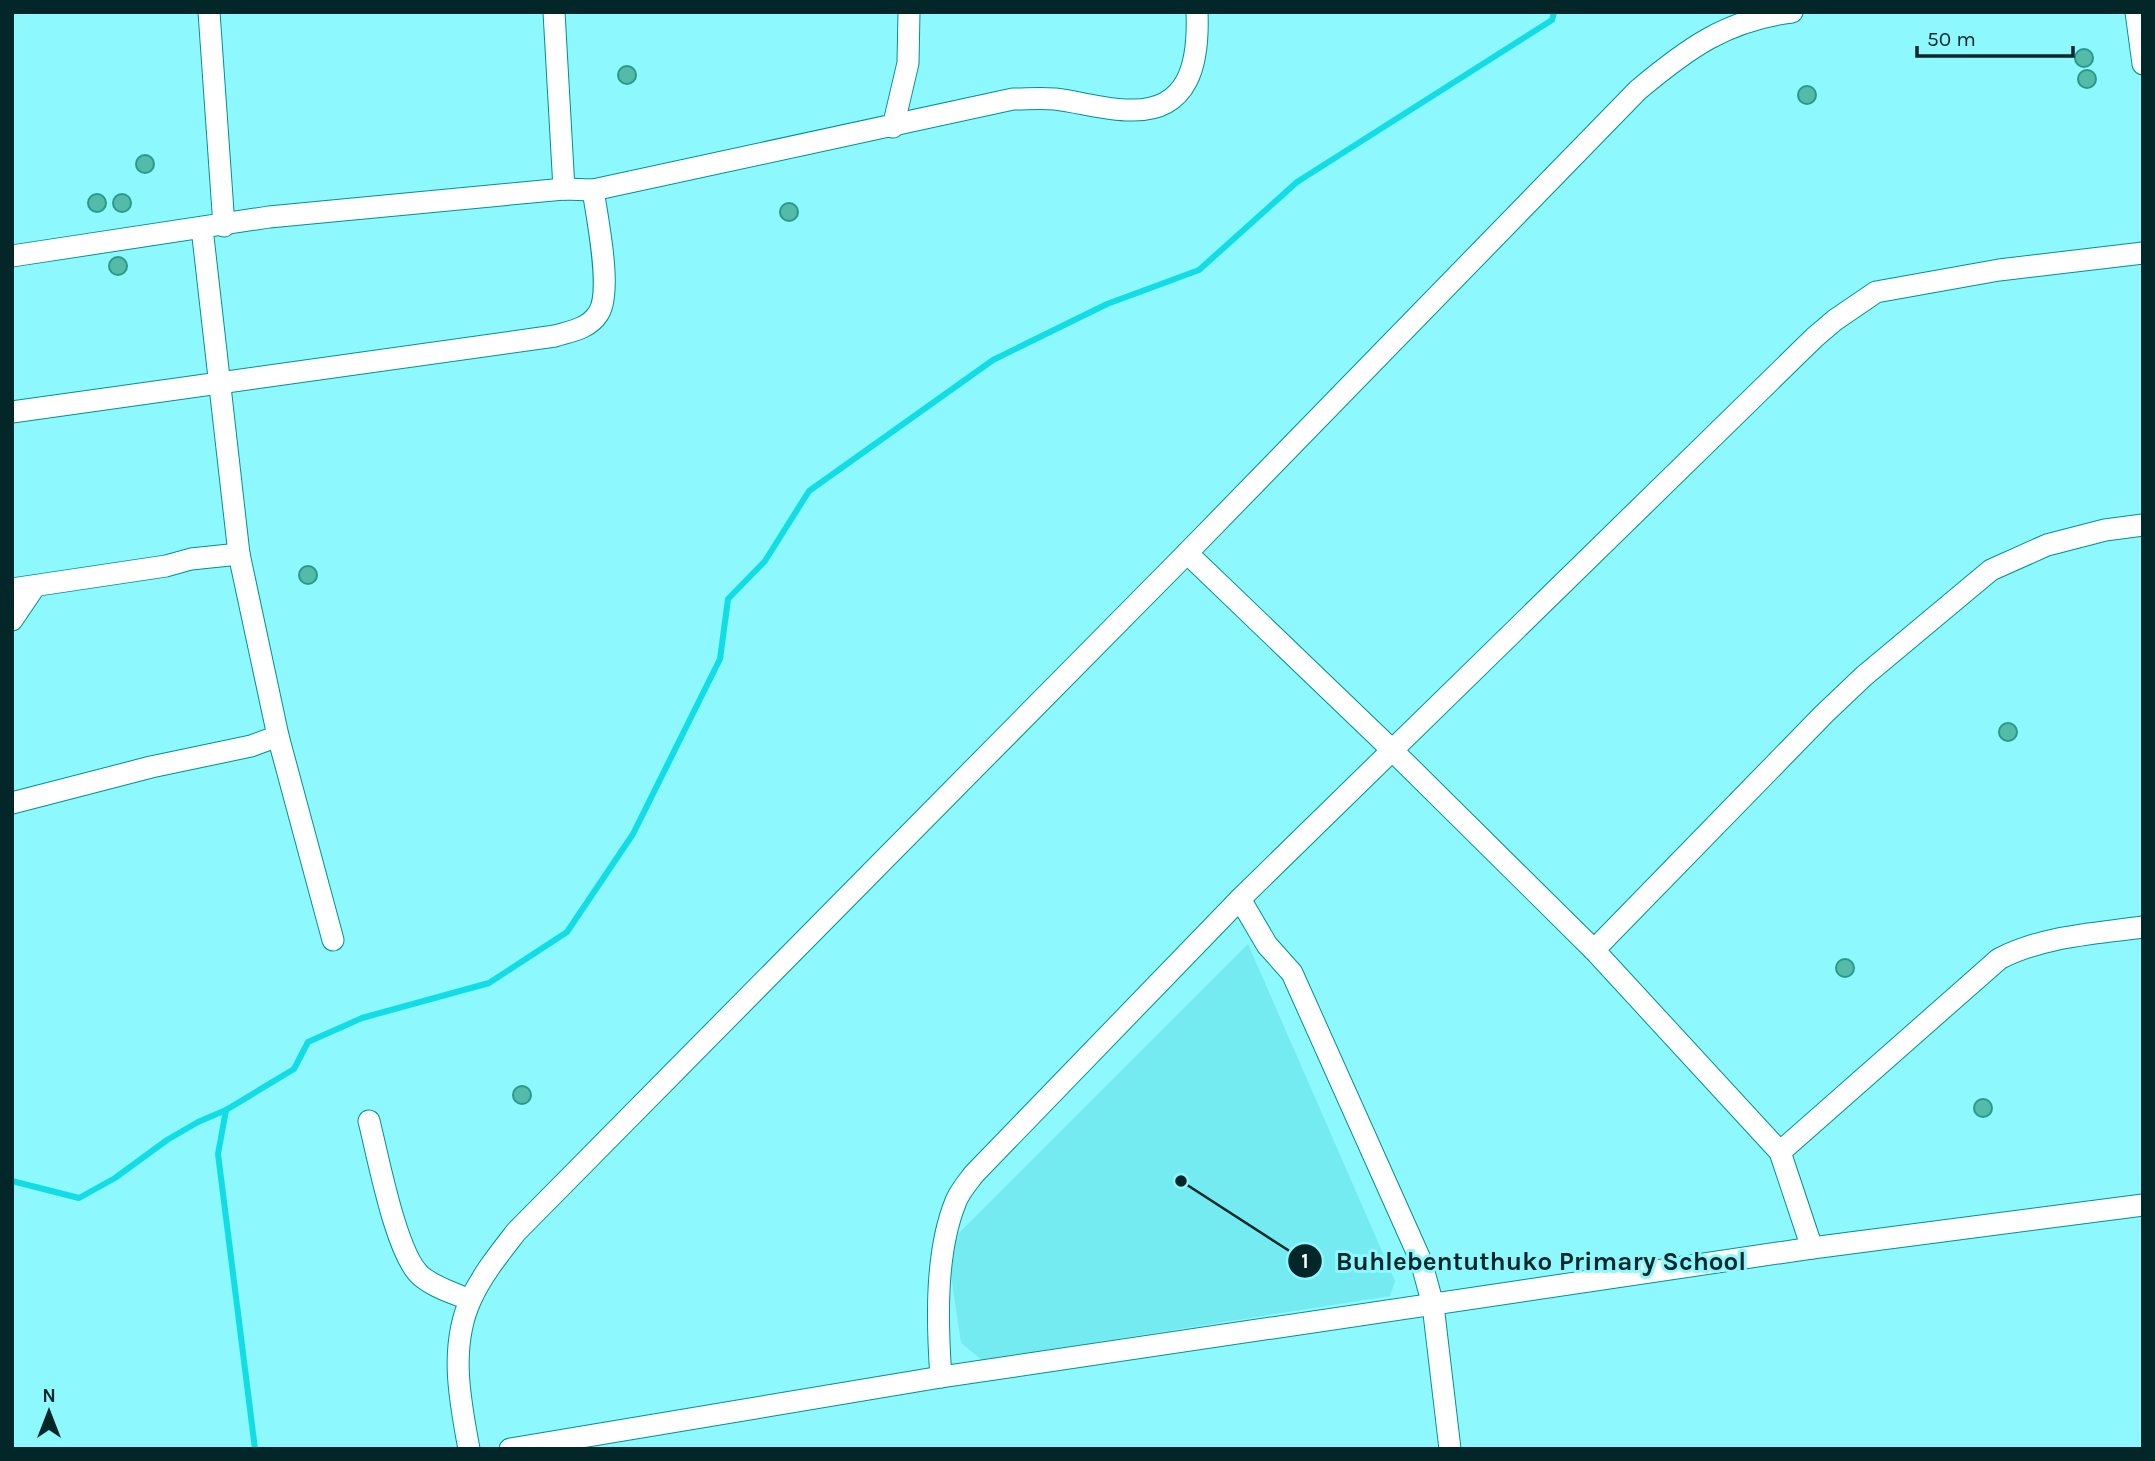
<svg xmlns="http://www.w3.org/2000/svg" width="2155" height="1461" font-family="Karla,sans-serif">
<rect width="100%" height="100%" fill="#8df8fe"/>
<path fill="#73ebf1" d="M1248,944L1395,1281L1390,1296L982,1360L961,1343L949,1262L959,1233Z"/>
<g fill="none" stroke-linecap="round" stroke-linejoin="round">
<g stroke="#11dde6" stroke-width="6">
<path d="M226,1110L218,1154L255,1449"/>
<path d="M12,1181L79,1198L115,1178L167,1140L198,1122L226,1110L294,1069L308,1042L362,1018L489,983L567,932L633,834L720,659L728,599L765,561L809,491L993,360L1107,304L1199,270L1297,182L1552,20L1554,12"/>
</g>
</g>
<g fill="#54bba9" stroke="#2c9988" stroke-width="2">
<circle cx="2084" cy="58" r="9"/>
<circle cx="627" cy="75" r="9"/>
<circle cx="2087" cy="79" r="9"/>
<circle cx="1807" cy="95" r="9"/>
<circle cx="145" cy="164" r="9"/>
<circle cx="122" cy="203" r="9"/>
<circle cx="97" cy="203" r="9"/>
<circle cx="789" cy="212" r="9"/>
<circle cx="118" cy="266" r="9"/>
<circle cx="308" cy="575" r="9"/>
<circle cx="2008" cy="732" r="9"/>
<circle cx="1845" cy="968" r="9"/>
<circle cx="522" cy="1095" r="9"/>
<circle cx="1983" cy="1108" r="9"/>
</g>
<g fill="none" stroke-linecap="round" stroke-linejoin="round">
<g stroke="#038f95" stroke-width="23">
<g id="street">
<path d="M209,12L224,226"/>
<path d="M554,12L564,189"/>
<path d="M2136,12L2143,64"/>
<path d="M893,127L908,63L909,12"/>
<path d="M12,256L269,217L564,189L593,190L1013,99C1027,99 1041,98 1055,99C1080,102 1105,110 1130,110C1190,112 1199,62 1197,12"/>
<path d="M12,412L555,336C571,331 588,329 598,314C613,293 597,217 593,190"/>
<path d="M1187,553L1391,749L1594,950L1780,1152L1812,1248"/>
<path d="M12,589L166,566L191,559L239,554L202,228"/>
<path d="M12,620L35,586"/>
<path d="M278,736L333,940"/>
<path d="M12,803L151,767L251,746L278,736L239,554"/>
<path d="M1240,899L1267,945L1292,973L1421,1261L1433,1305L1450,1449"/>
<path d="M1594,950L1824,714L1864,676L1991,570L2047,545L2105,530L2143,525"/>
<path d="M369,1121C378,1156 396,1255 421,1276C435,1288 454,1293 470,1300"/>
<path d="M1780,1152L1999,959C2043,936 2094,934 2143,927"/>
<path d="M941,1377C937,1322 935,1252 956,1201C960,1191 968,1182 974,1174L1240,899L1815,337L1835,320L1876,292L1999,270L2143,253"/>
<path d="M469,1449C460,1401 449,1346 471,1299C482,1275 499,1254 516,1232L1187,553L1638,90C1687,49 1726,20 1792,12"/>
<path d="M510,1449L941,1377L1812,1248L2143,1205"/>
</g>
</g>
<use href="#street" stroke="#fff" stroke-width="21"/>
</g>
<path fill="none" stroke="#032729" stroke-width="2.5" d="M1181 1181L1305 1261"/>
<g fill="#032729" stroke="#8df8fe" stroke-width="2.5">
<circle cx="1181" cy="1181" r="7"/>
<circle cx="1305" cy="1261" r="18"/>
</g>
<g font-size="21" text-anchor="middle" font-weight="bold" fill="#fff">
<text x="1305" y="1268">1</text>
</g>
<g font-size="26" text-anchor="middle" font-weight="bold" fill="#032729" stroke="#8df8fe" stroke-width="6" stroke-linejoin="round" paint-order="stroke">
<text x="1541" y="1270">Buhlebentuthuko Primary School</text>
</g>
<rect width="2155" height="1461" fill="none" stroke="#032729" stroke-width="28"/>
<g transform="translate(49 1412)" stroke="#8df8fe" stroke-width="5" paint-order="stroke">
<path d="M0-5L12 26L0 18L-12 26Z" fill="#032729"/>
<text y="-10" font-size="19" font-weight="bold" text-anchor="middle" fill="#032729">N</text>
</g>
<path d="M1917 46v10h156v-10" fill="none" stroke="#032729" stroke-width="3.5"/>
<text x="1927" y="46" font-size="21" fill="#032729" stroke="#8df8fe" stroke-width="5" paint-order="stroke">50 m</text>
</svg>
